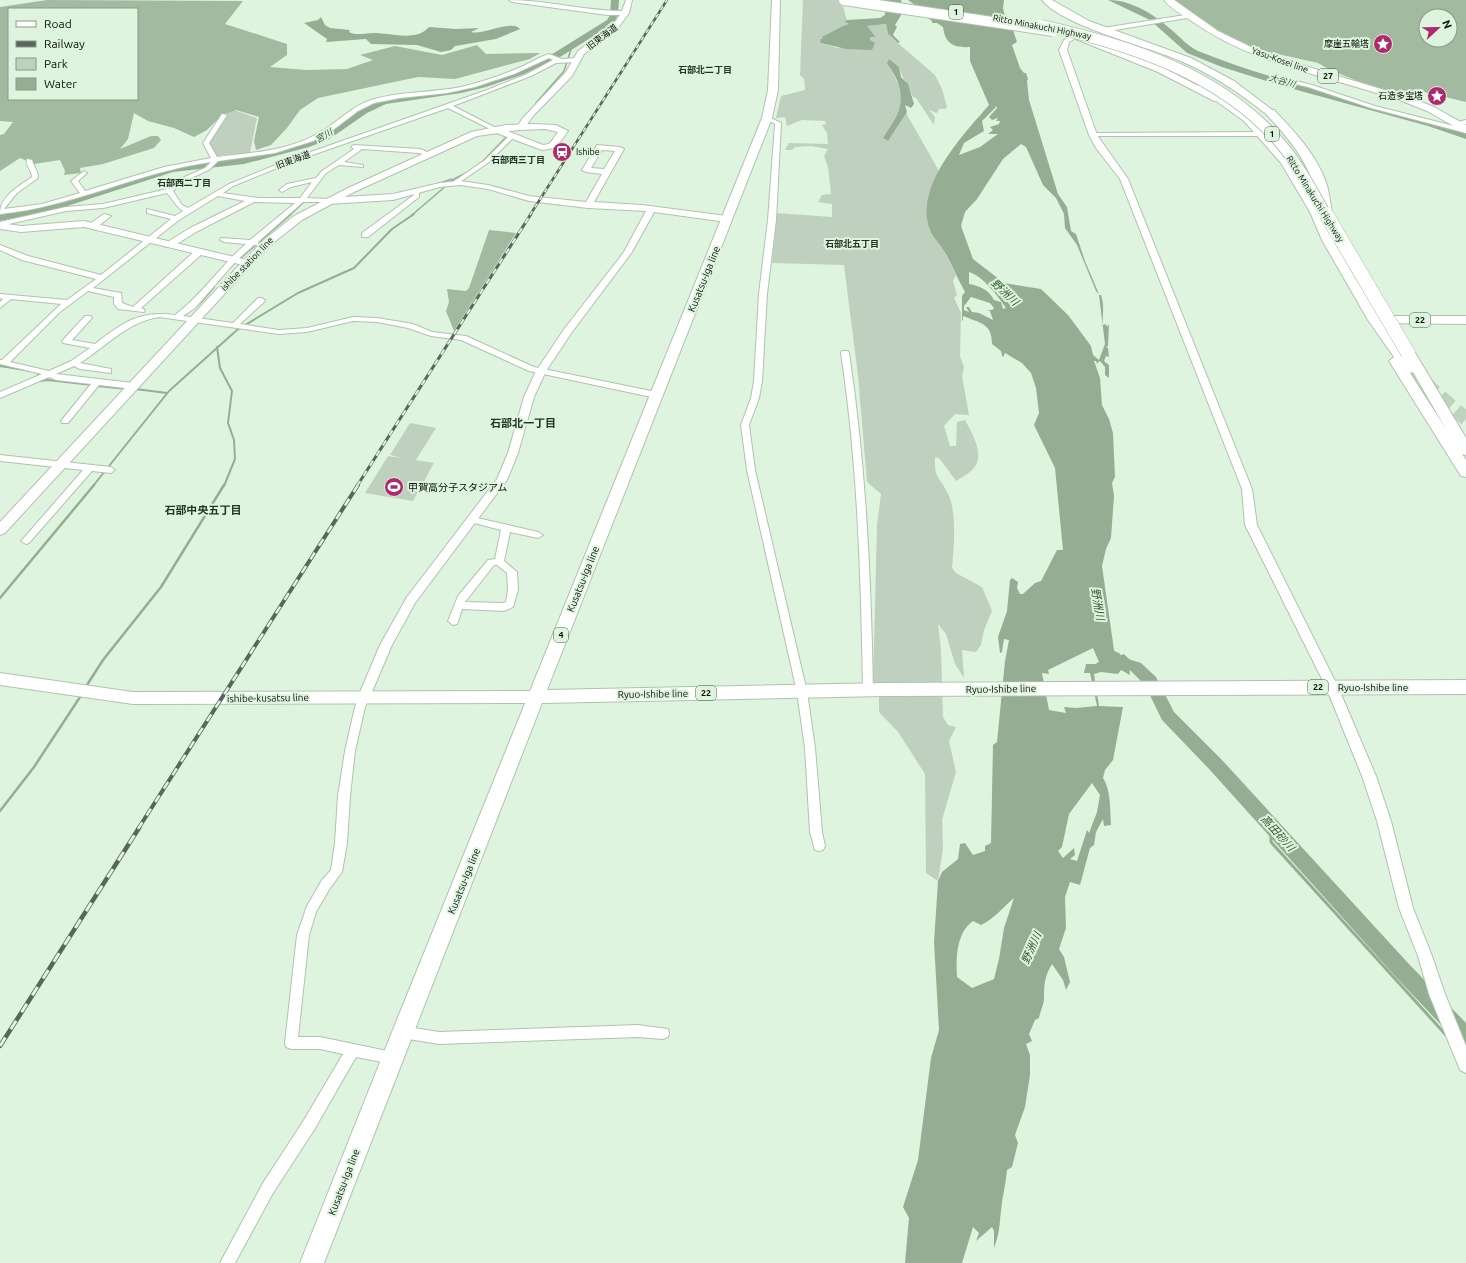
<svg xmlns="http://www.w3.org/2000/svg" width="1466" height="1263" font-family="Ubuntu,'Noto Sans JP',sans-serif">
<rect width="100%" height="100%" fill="#dff4de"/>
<g fill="#c0d0bf">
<path d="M803,0H841L847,20L846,22L849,25L824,36L821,43L838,48L870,40V37L876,36L866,26L886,24L888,34L892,38L935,75L942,89L947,107L945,109H939L937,113L929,110L935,117L934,125L916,98L913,97C909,86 902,78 899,67L890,68C909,101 901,109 883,138L888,141L906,113L939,171L928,197V217L930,230L944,251L956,275L953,281L957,295L954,298L961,313L960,356L964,367L962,376L969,415L955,414L944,426L950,446H956L957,422L965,420C972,433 985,455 974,468C970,473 962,477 956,481L940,459L935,457C934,480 940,476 948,494C957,512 954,549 952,568L956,573L982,587L992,611L984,630L981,645L976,652L962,650L964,678L955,664L946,634L938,624L941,650L943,717L948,725L956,727L949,741L956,772L942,820L943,848L938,881L926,873L925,774L898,732L879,712V687L873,685L877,525L881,494L867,482L858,376L844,265L772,263L777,213L832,217V204L818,202L822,195L831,194L828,167L824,156L828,149L811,146L795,147L792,150H785L789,143L828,144L827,133L822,125L826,124L825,121L802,120L787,126L785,117L776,118L781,96L805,90L804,79L800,75Z"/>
<path d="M234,110L257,118L250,153L217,156L208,145C209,132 222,125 226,112Z"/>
<path d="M410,423L436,428L416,460L434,463L413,501L365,493L388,456L403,458L390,455Z"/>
</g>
<g fill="#a2bba0" fill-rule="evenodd">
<path d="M47,0L243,1L225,24L287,44V55L270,67L306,70L347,69L373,60L360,55L395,46L442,55L477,45L486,54L540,53L530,59L455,79L418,77L318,98L300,110L287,128L271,145L256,150L254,141L259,117L236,110L222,115L207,130L194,137L174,128L148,121L134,113L128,139L120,149L151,136H158L161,140L154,148L103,164L80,168L81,173L64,175L65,171L60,160L34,164L20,158L0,171V135L4,134L13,122L0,121V7ZM9,9H137V99H9Z"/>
<path d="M1171,0H1466V102L1416,90L1407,97L1378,89L1330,70L1318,63L1251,48L1233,41ZM1426,16H1450V40H1426Z"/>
<path d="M489,230L516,233L454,331L446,311L449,302L447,289L466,291L469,288Z"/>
</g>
<g fill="#95ae93" fill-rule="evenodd">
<path d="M880,0H901L903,12L895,25L897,27L893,35L900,42L898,43L888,34L886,24L867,26L876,37H870V40L875,43L872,50L846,49L821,43L820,39H823L822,37L843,26L849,24L845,22L847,20L880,18L885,15V11Z"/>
<path d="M908,0H1004L1003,8L1007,26L1012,27L1017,42L1012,45L1020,68L1024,73H1026L1028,79L1027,81L1029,100L1058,194L1067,207L1071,231L1076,234L1085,261L1099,294L1096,291L1077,245L1065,228L1064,214L1056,198L1043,185L1026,147L1021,144L1003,159L977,199L965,212L961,226L973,259L1004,283L1041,289L1068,315L1091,346L1093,355L1099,360L1105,344L1099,295H1101C1105,307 1102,314 1103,325L1106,324L1107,327L1109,324L1108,346H1106L1108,348L1109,357L1106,356L1104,361L1109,365V378L1105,375V367L1101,362L1099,361L1097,364L1096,361H1094L1100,378L1102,405L1109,419L1113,433L1115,477L1112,483L1114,496L1111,538L1106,549L1102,566L1115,657L1124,654L1131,661L1129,664L1130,675L1121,670L1118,674L1101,672L1094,674L1099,706L1123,707L1113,760L1105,770L1103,778C1111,790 1110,810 1111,825L1104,826L1103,819L1096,832L1094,845L1090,848L1080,885L1070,882L1065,897L1066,928L1059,949L1064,957L1070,982L1066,990L1063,980L1052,964C1044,977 1044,985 1044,1000C1043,1006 1040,1012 1039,1018L1035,1020L1029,1034L1032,1041L1026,1044L1030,1055V1075L1025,1107L1015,1135L1018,1143L1012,1167L1007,1170C1006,1184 1002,1197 1001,1211C999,1227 1000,1232 994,1248V1231L992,1227L976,1241L979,1233L973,1227L962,1263H905L909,1218L903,1207L918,1160L931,1058L939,1030L934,942L938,881L942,872L958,859L960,844L965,843L973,855L985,851V846L991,843L993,745L997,742L1005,661L1009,640L1004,639L1002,652L1000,653L998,637L1007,611L1010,580L1012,578L1018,582L1017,588L1020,594H1023L1035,583L1041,581L1057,550H1063L1055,468L1034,425L1039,413L1036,388L1031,373L1022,363L1005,353L1003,357L1002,356L1001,351L992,344C992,323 980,323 963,316V321L962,320V296L965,292C957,278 952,264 944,251C940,244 933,237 930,230C913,187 963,135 989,105L970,61V47C954,48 945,44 943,27L937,23H932V21L928,18L926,13ZM997,106V108L989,117L992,120L998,118L996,121H1000L999,124L990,127L993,130L988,134H998L980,147L959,155L964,143L984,131L982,121ZM969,272C983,276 998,296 1006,308L1003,309L1001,302L994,300C989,290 980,286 969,284ZM971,297L990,303L994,308L992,310H987L990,311L993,320L979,313L972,312L969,307H966L969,312L964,310V306ZM1093,648L1099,662L1095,664H1086L1084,673H1090L1097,706L1076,708L1064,707L1066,713L1049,710L1042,673L1049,674L1048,670ZM1092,783L1100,795L1097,812L1089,833L1087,830L1077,861L1070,859L1075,855L1074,848L1063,858L1058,851L1062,847L1069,814ZM1014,898L1004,928L999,959L994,979L972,988L957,977C956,959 956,933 973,921L981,925C994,919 1003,907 1014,898Z"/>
<path d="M321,17L325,25L330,28L350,30L349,32C356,36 366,33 374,33C391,33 416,42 429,27L456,29L479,28L471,32C482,36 512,19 520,29L496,39L455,46L451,50L441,52L417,45L371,44L366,39L326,42L327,39L304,23L318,20Z"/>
<path d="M889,59L899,67L901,77L908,84L914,104L911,108L905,105L907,112L888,141L883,138C895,118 906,108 898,83C896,76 891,70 887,63Z"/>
</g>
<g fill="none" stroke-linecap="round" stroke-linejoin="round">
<g stroke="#95ae93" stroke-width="1.5">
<path d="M536,103L564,71L572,46"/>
<path d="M437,184L452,179"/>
<path d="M290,215L304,202L308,201"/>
<path d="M412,215L454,179L470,171L484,160L508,135"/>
</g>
<g stroke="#95ae93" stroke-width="2">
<path d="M230,267L291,214"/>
<path d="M186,314L201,302L214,287"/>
<path d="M217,347L220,368L232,391L228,423L234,440L235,459L224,486"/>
<path d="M0,366L31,371"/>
<path d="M36,372L38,373L40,381L48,380L92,385"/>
<path d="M97,386L128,389"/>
<path d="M135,389L167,393"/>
<path d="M93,486L169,391L237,330L298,293L354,268L392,229L414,214"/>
</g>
<g stroke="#95ae93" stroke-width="2.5">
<path d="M0,598L94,485"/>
<path d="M85,688L103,660L161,587L224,485"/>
<path d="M0,811L34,767L82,694"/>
<path d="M1271,824V829"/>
</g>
<path stroke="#95ae93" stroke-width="3" d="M1271,828V842L1446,1035"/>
<g fill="#95ae93" fill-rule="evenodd">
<path d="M611,0H619L618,15L613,24L560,57L524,74L486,87L461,93L386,104L367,113L328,140L309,147L244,164L173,172L58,209L0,221V215L52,204L171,166L244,158L302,143L321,136L360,109L380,100L461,87L518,70L554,53L607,20L610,15Z"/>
<path d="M1108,0C1133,0 1156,16 1174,32C1182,39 1189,47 1198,51C1285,86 1378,103 1466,133V139L1428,126L1286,87L1222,67L1187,53L1150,20Z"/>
<path d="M1114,651L1119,653L1122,657L1141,663L1156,677L1174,712L1222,760L1408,963L1466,1023V1046L1459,1044L1394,975L1210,770L1162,720L1145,685L1131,671L1110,665L1106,657L1109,653Z"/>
</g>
<path stroke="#bfd2be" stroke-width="14" stroke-dasharray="14 7" stroke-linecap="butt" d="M1409,369L1466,419"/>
<g stroke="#afc3ae" stroke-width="2">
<g id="minor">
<path d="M549,54L562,59L576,58L579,60L576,62L556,63L531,76L453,106L496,128V130H492L448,108L292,162L233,186L223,193L258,198H300L312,182L291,187L282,192L279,190L287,184L316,178L322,171L354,149L351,147L354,145L420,149L432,154L429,156L419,153L362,149L344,162L363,165V167L339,165L326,173L307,198L328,199L332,201L330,202H303L258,242V245H254L236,261L195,308L183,316L233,323L258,298H261L265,300L264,302L240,324L279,330L307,328L353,317L377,318L413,324L432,332L466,336L534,367L656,392L659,393V397L656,398L529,371L461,340L431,336L408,328L377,322L353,321L307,332L279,334L159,317C127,322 107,346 80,363L111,369V373L80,369L74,366L56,374L133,383L137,386L133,389L99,385L68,423H62L61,421L91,384L56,380L49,377L0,398V392L42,374L0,364V360H2L61,304L11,299L0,308V302L3,299L0,298V294L67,300L96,279L22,260L0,250V245L28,256L101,275L171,219L147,213V209L175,216L183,211L178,207L167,193L103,208L66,211L0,226V222L66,207L103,204L167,189L180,179L205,168L211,162C138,172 73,207 0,214C0,196 18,187 32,177C32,170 25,166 27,159L32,160C34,167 38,171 38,178L17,193L4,209L42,204L80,193L71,181L84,171L87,173L78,181L85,191L164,167L211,158L203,143L222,114L227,115L209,143L217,157C250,153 287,151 317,134C336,124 350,107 371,100C400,91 431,93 461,87C482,82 502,75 521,67C530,63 539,57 549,54ZM549,58L553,60L527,74L487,90L288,160L229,184L188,208L182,205L173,191L184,181L209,170L218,161L275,153L313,141L329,133L358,111L374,103L400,98L447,93L475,87L514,74ZM218,196L245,201L190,228L166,243V247H172L196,232L254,202L295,203L250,240L221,238L220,240L224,242L246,244C220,266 202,295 175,315C139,310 122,323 95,344L72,340L92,318L91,316H85L62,341L63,343L90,348L71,361L49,371L10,362L60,312L88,291L114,297V304L118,309L144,312L145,310L141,308L202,254V250H196L133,307L122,303L121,293L93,288L179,220Z"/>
<path d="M1280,77L1312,85L1375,106L1466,129V133L1371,108L1308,87L1278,80V78Z"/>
<path d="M767,116L781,123L776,220L767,294L762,381L759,398L749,425L755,470L807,692L815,748L822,832L825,846L823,850L819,851L815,850L810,832L805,748L797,692L747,470L741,425L751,398L754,381L759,294L768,220L775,124L765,119L764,118Z"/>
<path d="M1466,120V124L1456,125L1453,123Z"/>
<path d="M1093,133L1263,132L1266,134L1263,136H1091L1090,135Z"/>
<path d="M511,134L516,135L489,162L457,184H453V182L485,160Z"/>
<path d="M415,191H419V197L368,237H362V233L414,195Z"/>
<path d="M104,214L111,216L97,227H91V223Z"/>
<path d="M842,351H848L849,353C866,465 871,578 873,691L872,694H864L863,691C861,578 858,465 841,353Z"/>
<path d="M0,455L111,467L115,470L111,473L92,471L29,543L26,544L21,541L23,539L83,470L0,461Z"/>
<path d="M473,517L538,532L543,535L538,538L510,532L504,561L517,572L518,590L513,607L504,611L462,609L457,624L453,625L448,621L458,596L488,560L495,559L501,530L470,522L468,520ZM494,565H497L507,573L508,590L506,602L503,603L465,602Z"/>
<path d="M364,693L368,694L369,697L365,707L355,751L350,796L347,843L342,872L330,888L316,912L309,935L298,1037H320L392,1052L397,1054L398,1058L397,1062L392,1064L356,1057L314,1130L273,1193L235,1263H220L263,1183L304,1120L343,1054L320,1049H291L286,1047L285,1043L297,935L307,906L322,880L331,870L335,843L338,796L345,751L355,707L360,694Z"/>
<path d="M638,1025L668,1029L669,1033L668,1037L663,1039L638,1037L439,1044L402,1038L397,1036L396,1032L397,1028L402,1026L439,1032Z"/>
</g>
</g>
<g stroke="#afc3ae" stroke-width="2">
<g id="tertiary">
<path d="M509,0C547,0 584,11 622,11L626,0H632L629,13L618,28L584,54L572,76L533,116L524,129H521L517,127L522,119L566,72L578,51L613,25L620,15H607L512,2Z"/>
<path d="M1191,14L1194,16L1193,17L1103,32L1100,30L1103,28Z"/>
<path d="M1074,35L1078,37L1069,42L1067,50L1097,135L1128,179L1252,489L1257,525L1338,687L1376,776L1391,821L1413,908L1432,956L1445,994L1466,1046V1073L1460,1070L1458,1065L1429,994L1418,956L1399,908L1377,821L1362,776L1326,687L1245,525L1242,489L1120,179L1096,148L1089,135L1059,50L1064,40Z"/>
<path d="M491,127H497L543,145L549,144L555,137L562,139L555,148L542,150L491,131Z"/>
<path d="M597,145L620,147L624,149L594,202L642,205L727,216L731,219L727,222L654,212L632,252L572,332L546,371L534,397L518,453L507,480L415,603L392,645L368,701L364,702L360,701L358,697L380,645L407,597L497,479L508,453L524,397L536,371L565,328L624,252L646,211L588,208L529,201L488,189L460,185L440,187L393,200L328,204L324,201L328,198L393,194L440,183L460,181L488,185L529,196L586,202L602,174L586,172L582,170ZM602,150L615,151L604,169L591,168Z"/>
<path d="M84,221L247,260L251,263L247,266L84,227L21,232L0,229V223L21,226Z"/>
</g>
</g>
<g stroke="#afc3ae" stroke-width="2">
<g id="secondary">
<path d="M533,124L556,125L568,131L561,141L558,142L553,139L558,132L545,129L519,130L477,136L354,192L302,220L273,243L251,265L5,533L0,535V522L243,261L265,239L294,216L348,188L471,132L506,125Z"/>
<path d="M0,673L133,692L537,691L542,693L544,697L542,701L537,703L133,704L0,685Z"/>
</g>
</g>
<g stroke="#afc3ae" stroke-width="2">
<g id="primary">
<path d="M772,0H780L778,90L772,118L547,690L885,683L1466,680V694L885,696L542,703L324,1263H300L392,1032L762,118L768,90Z"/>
<path d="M1042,0H1052L1089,21L1191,58L1234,81L1275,112L1274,114C1265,116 1259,108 1253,104C1231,87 1208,73 1183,62C1148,46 1064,27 1042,0Z"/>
<path d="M1164,0H1174L1218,31L1253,48L1302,65L1414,99L1434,107L1466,125V133L1427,111L1407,103C1334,77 1254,66 1190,20C1181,14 1170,8 1164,0Z"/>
<path d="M1071,31L1164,68L1223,99L1222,101H1214L1158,72L1068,36L1066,34Z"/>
<path d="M1375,316H1466V324L1371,323L1369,320L1371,317Z"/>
</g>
</g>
<g stroke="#afc3ae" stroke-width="2">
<path id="trunk" d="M1202,83C1211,85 1220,94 1228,100C1273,132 1291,161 1319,207C1312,166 1294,144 1266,114L1265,112L1266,110H1274C1295,132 1317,155 1327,185C1330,197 1331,210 1334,222L1328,226C1347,270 1376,312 1404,352L1409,350L1414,351L1466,438V455L1462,454L1466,460V477L1461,476L1389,361L1394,357L1368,320L1322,240L1310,212L1281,163L1244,121L1198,88L1197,86ZM1413,372L1446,429L1410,373Z"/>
</g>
<use href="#minor" fill="#fff" fill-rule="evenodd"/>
<use href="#tertiary" fill="#fff" fill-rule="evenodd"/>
<use href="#secondary" fill="#fff" fill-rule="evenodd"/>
<use href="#primary" fill="#fff" fill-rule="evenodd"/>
<use href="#trunk" fill="#fff" fill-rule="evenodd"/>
<g stroke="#5a6659" stroke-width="2.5">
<path id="rail-far3" d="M530,215L667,0"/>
</g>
<g stroke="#5a6659" stroke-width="3">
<path id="rail-far2" d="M357,486L531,214"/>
</g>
<g stroke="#5a6659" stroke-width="4">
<path id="rail-far1" d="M138,829L358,485"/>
</g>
<g stroke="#5a6659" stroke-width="4.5">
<path id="rail" d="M0,1046L139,828"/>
</g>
<use href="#rail-far3" stroke="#dff4de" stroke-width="1.5" stroke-dasharray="4.5" stroke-linecap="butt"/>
<use href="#rail-far2" stroke="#dff4de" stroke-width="2" stroke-dasharray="6" stroke-linecap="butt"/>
<use href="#rail-far1" stroke="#dff4de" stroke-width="2.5" stroke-dasharray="8" stroke-linecap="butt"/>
<use href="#rail" stroke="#dff4de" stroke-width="3" stroke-dasharray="10" stroke-linecap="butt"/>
<g stroke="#afc3ae" stroke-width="12" stroke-linecap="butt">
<g id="trunk-bridge-far1">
<path d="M844,0L1053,31"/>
<path d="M1041,25C1127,44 1220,73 1280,143C1299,165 1312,190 1326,215"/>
</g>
</g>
<g stroke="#afc3ae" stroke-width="15" stroke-linecap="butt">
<path id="trunk-bridge" d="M1326,214L1408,353"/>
</g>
<use href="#trunk-bridge-far1" stroke="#fff" stroke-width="10"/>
<use href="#trunk-bridge" stroke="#fff" stroke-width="14"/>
</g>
<defs>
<g id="sight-disc" transform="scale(1)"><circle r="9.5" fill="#af296f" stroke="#dff4de"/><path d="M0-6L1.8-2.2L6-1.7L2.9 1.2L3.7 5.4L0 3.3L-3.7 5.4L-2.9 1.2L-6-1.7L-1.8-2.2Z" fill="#fff"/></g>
<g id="station-disc" transform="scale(1)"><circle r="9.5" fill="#af296f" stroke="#dff4de"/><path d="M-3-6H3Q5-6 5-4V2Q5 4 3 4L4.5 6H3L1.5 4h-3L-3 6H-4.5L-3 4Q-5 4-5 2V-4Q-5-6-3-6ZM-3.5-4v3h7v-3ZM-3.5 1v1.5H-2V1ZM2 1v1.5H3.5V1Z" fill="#fff"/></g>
<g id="stadium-disc" transform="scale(1)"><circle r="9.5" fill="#af296f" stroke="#dff4de"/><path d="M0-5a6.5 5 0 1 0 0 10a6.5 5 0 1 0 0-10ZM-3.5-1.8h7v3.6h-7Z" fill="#fff"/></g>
</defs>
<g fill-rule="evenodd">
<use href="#sight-disc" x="1383" y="44"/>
<use href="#sight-disc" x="1437" y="96"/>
<use href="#station-disc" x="562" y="152"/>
<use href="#stadium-disc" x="394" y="487"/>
</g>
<g text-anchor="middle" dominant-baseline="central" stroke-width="4" stroke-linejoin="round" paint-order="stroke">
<g fill="#dff4de" stroke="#495449" stroke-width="1">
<rect x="949" y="5" width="14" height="14" rx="3"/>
<rect x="1318" y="69" width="20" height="14" rx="3"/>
<rect x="1265" y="127" width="14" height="14" rx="3"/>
<rect x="1410" y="313" width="20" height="14" rx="3"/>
<rect x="554" y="628" width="14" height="14" rx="3"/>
<rect x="1308" y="680" width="20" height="14" rx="3"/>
<rect x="696" y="686" width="20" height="14" rx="3"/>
</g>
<g font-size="9" font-weight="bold" fill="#091009">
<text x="956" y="12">1</text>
<text x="1328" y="76">27</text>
<text x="1272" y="134">1</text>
<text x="1420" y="320">22</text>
<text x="561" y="635">4</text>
<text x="1318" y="687">22</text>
<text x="706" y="693">22</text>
</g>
<g font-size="9" fill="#091009" stroke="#dff4de">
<text transform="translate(1042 27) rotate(11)">Ritto Minakuchi Highway</text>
<text transform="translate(602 37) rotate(-37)">旧東海道</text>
<text transform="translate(1280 60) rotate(20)">Yasu-Kosei line</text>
<text transform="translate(293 160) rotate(-20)">旧東海道</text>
<text transform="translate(1315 199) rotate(58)">Ritto Minakuchi Highway</text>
<text transform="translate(247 264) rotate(-46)">ishibe station line</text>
</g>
<g font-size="9" fill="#091009" stroke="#dff4de" text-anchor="end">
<text x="1369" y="44">摩崖五輪塔</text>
<text x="1423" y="96">石造多宝塔</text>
<text x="576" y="152" text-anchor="start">Ishibe</text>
</g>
<g font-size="9" font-weight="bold" fill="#233323" stroke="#dff4de">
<text x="705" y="70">石部北二丁目</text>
<text x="518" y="160">石部西三丁目</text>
<text x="184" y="183">石部西二丁目</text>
<text x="852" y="244">石部北五丁目</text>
</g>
<g font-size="9" font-style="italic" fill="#2f562e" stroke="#dff4de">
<text transform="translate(1282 81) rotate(16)">大谷川</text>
<text transform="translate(324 136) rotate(-31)">宮川</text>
</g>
<g font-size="10" fill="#091009" stroke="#dff4de">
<text transform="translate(704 279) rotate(-68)">Kusatsu-Iga line</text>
<text transform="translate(583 579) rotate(-68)">Kusatsu-Iga line</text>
<text x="1373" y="687">Ryuo-Ishibe line</text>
<text transform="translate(1001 689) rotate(-1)">Ryuo-Ishibe line</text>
<text transform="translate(653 694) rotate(-1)">Ryuo-Ishibe line</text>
<text transform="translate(268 698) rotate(-1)">ishibe-kusatsu line</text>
<text transform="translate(464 881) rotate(-68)">Kusatsu-Iga line</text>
<text transform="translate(344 1182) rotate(-69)">Kusatsu-Iga line</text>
</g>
<g font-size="10" fill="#091009" stroke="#dff4de" text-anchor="start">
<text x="408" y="487">甲賀高分子スタジアム</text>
</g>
<g font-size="11" font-style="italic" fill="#2f562e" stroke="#dff4de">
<text transform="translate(1005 292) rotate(43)">野洲川</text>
<text transform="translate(1098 604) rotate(80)">野洲川</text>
<text transform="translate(1278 833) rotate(48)">高田砂川</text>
<text transform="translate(1031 948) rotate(-66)">野洲川</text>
</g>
<g font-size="11" font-weight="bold" fill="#233323" stroke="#dff4de">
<text x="523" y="423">石部北一丁目</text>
<text x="203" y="510">石部中央五丁目</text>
</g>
</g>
<rect x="8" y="8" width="130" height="92" fill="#dff4de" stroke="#899989"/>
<rect x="16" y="21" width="20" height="6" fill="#ffffff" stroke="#899989"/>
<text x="44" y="28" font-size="12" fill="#091009">Road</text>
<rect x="16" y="41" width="20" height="6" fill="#5a6659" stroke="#899989"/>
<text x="44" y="48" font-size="12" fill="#091009">Railway</text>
<rect x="16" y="58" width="20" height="12" fill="#c0d0bf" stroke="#899989"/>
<text x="44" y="68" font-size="12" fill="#091009">Park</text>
<rect x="16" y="78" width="20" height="12" fill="#95ae93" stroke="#899989"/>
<text x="44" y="88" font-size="12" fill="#091009">Water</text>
<g transform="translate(1438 28) rotate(68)"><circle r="19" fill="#dff4de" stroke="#899989"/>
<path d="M0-3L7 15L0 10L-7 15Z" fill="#af296f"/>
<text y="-6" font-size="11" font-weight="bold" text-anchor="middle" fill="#091009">N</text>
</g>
</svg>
